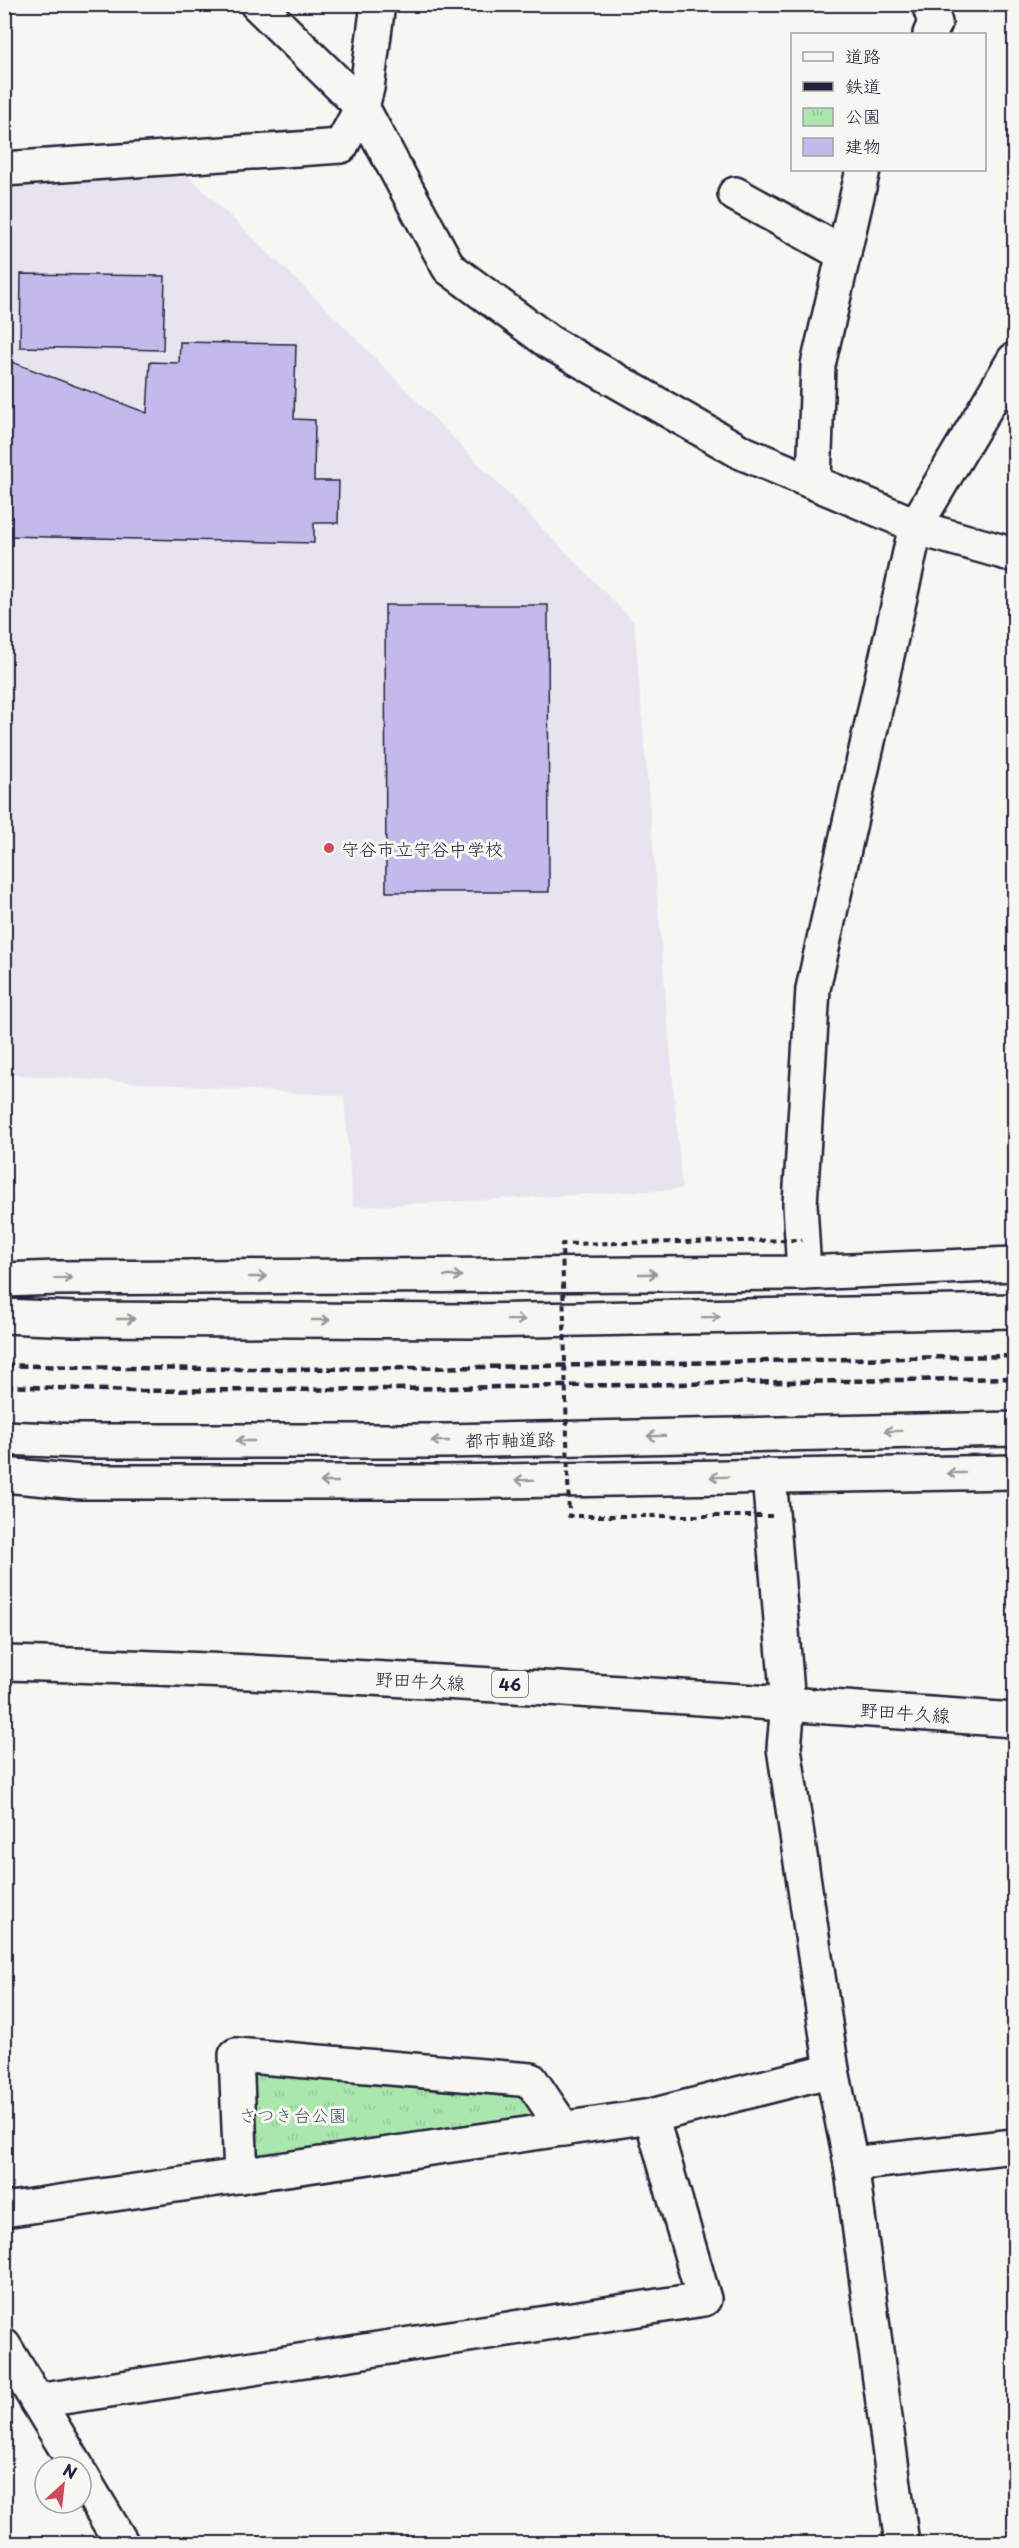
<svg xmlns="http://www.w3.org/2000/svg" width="1019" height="2548" font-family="'Playpen Sans','Klee One',sans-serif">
<defs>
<pattern id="park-tufts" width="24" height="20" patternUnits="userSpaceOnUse" patternTransform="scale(1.5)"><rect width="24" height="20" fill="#aae7ae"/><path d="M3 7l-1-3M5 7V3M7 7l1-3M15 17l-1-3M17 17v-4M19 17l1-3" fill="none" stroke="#92c697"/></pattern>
</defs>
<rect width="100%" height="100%" fill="#f6f6f2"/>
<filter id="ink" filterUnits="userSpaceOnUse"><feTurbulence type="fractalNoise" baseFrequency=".0167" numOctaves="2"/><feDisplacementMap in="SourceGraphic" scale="12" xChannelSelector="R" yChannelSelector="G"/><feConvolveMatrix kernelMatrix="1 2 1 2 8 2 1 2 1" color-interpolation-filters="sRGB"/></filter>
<g filter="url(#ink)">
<path fill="#e7e4f0" d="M183,171L325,307L634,622L682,1189L353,1207L344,1096L5,1074L4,179Z"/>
<path fill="url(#park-tufts)" stroke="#668474" stroke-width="1.5" d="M236,2055L531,2080L564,2129L241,2176Z"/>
<g fill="#c3baeb" stroke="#22223b" stroke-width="1.5">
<path d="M21,274L165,276L163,350L20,347Z"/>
<path d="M180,342L296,344L294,419L315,420L314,481H339L338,523H314V543L4,536V359L147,413L150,362L179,363Z"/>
<path d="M385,605H548L549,892H386Z"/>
</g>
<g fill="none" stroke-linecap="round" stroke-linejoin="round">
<g stroke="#22223b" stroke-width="38">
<g id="minor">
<path d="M257,4L362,107L449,268L549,342L741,452L932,532L1014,555"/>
<path d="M929,4L935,23L930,34"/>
<path d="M4,169L341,146L362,107L367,88L378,4"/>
<path d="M735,194L844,254"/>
<path d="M814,482L818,365L863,170"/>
<path d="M804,1273L800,1204L813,989L916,525L1014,360"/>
<path d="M769,1476L788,1704L784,1748L832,2070L851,2164L902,2544"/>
<path d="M851,2164L1014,2146"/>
<path d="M241,2176L236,2055L531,2080L564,2129"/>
<path d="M4,2210L651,2116L832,2070"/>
<path d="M4,2346L77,2467"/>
<path d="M37,2401L704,2299L651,2116"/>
<path d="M81,2475L122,2544"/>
</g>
</g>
<g stroke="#22223b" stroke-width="38">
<g id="major">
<path d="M4,1280L57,1278L804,1273L1014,1264"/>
<path d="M4,1316L74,1319L472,1321L1014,1311"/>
<path d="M4,1438L78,1441H446L1014,1429"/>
<path d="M4,1475L81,1482H446L1014,1472"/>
<path d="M4,1663C342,1672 678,1696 1014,1720"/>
</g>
</g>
<use href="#minor" stroke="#f6f6f2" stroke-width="33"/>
<use href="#major" stroke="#f6f6f2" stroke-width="33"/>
<g stroke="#22223b" stroke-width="4.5" stroke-dasharray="9 4.5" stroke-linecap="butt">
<path d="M4,1365C341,1376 678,1361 1014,1356"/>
<path d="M4,1386L133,1391L393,1389L1014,1378"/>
</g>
<path stroke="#22223b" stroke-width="4" stroke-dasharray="6 4.5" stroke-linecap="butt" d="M772,1516H569L562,1244L802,1240"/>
</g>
<defs><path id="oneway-shaft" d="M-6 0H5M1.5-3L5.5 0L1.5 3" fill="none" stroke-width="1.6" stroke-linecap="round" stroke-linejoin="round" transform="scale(1.5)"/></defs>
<g stroke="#9797a0">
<use href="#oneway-shaft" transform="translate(648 1274)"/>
<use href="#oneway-shaft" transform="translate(453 1276)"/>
<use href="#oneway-shaft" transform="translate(258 1277)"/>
<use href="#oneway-shaft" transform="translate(63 1278) rotate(-1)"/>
<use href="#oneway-shaft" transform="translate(711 1317) rotate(-1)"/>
<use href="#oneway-shaft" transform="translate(126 1319)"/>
<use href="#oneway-shaft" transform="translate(321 1320)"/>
<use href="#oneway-shaft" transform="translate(516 1320) rotate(-1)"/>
<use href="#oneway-shaft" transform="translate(893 1431) rotate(179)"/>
<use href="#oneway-shaft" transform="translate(656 1436) rotate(179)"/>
<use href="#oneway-shaft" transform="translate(245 1441) rotate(180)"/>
<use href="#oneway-shaft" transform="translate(440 1441) rotate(180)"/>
<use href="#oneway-shaft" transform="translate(956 1473) rotate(179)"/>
<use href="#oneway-shaft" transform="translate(719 1477) rotate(179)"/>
<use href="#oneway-shaft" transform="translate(524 1480) rotate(179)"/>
<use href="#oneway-shaft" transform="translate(329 1482) rotate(180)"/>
</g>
</g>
<circle fill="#d1495b" stroke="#f6f6f2" stroke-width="2" cx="329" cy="848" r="6"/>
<g text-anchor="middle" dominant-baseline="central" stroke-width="6" stroke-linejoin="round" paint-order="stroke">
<rect fill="#f6f6f2" stroke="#626272" stroke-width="1.5" x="492" y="1671" width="36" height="26" rx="4.5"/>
<g font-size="16" font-weight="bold" fill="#22223b">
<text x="510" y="1684">46</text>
</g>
<g font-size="18" fill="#22223b" stroke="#f6f6f2" text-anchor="start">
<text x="341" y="848">守谷市立守谷中学校</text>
</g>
<g font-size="18" fill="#22223b" stroke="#f6f6f2">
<text transform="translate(510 1439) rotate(-1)">都市軸道路</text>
<text transform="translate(420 1680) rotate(3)">野田牛久線</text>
<text transform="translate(905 1712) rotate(4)">野田牛久線</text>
</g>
<g font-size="18" fill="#445358" stroke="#f6f6f2">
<text x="293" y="2114">さつき台公園</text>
</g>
</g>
<rect width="1019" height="2548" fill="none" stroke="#f6f6f2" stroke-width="24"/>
<rect x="12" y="12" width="995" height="2524" fill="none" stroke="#22223b" stroke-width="2" filter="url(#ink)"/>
<rect x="791" y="33" width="195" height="138" fill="#f6f6f2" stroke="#a1a1a9" stroke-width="1.5"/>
<rect x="803" y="52" width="30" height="9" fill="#f6f6f2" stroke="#a1a1a9" stroke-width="1.5"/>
<text x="845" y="63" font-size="18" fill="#22223b">道路</text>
<rect x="803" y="82" width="30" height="9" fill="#22223b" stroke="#a1a1a9" stroke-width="1.5"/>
<text x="845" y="93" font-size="18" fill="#22223b">鉄道</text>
<rect x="803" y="108" width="30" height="18" fill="url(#park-tufts)" stroke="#a1a1a9" stroke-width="1.5"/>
<text x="845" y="123" font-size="18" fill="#22223b">公園</text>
<rect x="803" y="138" width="30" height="18" fill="#c3baeb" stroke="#a1a1a9" stroke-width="1.5"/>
<text x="845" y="153" font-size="18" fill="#22223b">建物</text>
<g transform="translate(63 2485) rotate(27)"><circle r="28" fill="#f6f6f2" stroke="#a1a1a9" stroke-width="1.5"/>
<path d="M0-4.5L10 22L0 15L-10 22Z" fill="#d1495b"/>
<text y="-9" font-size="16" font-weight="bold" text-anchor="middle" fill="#22223b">N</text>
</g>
</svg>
